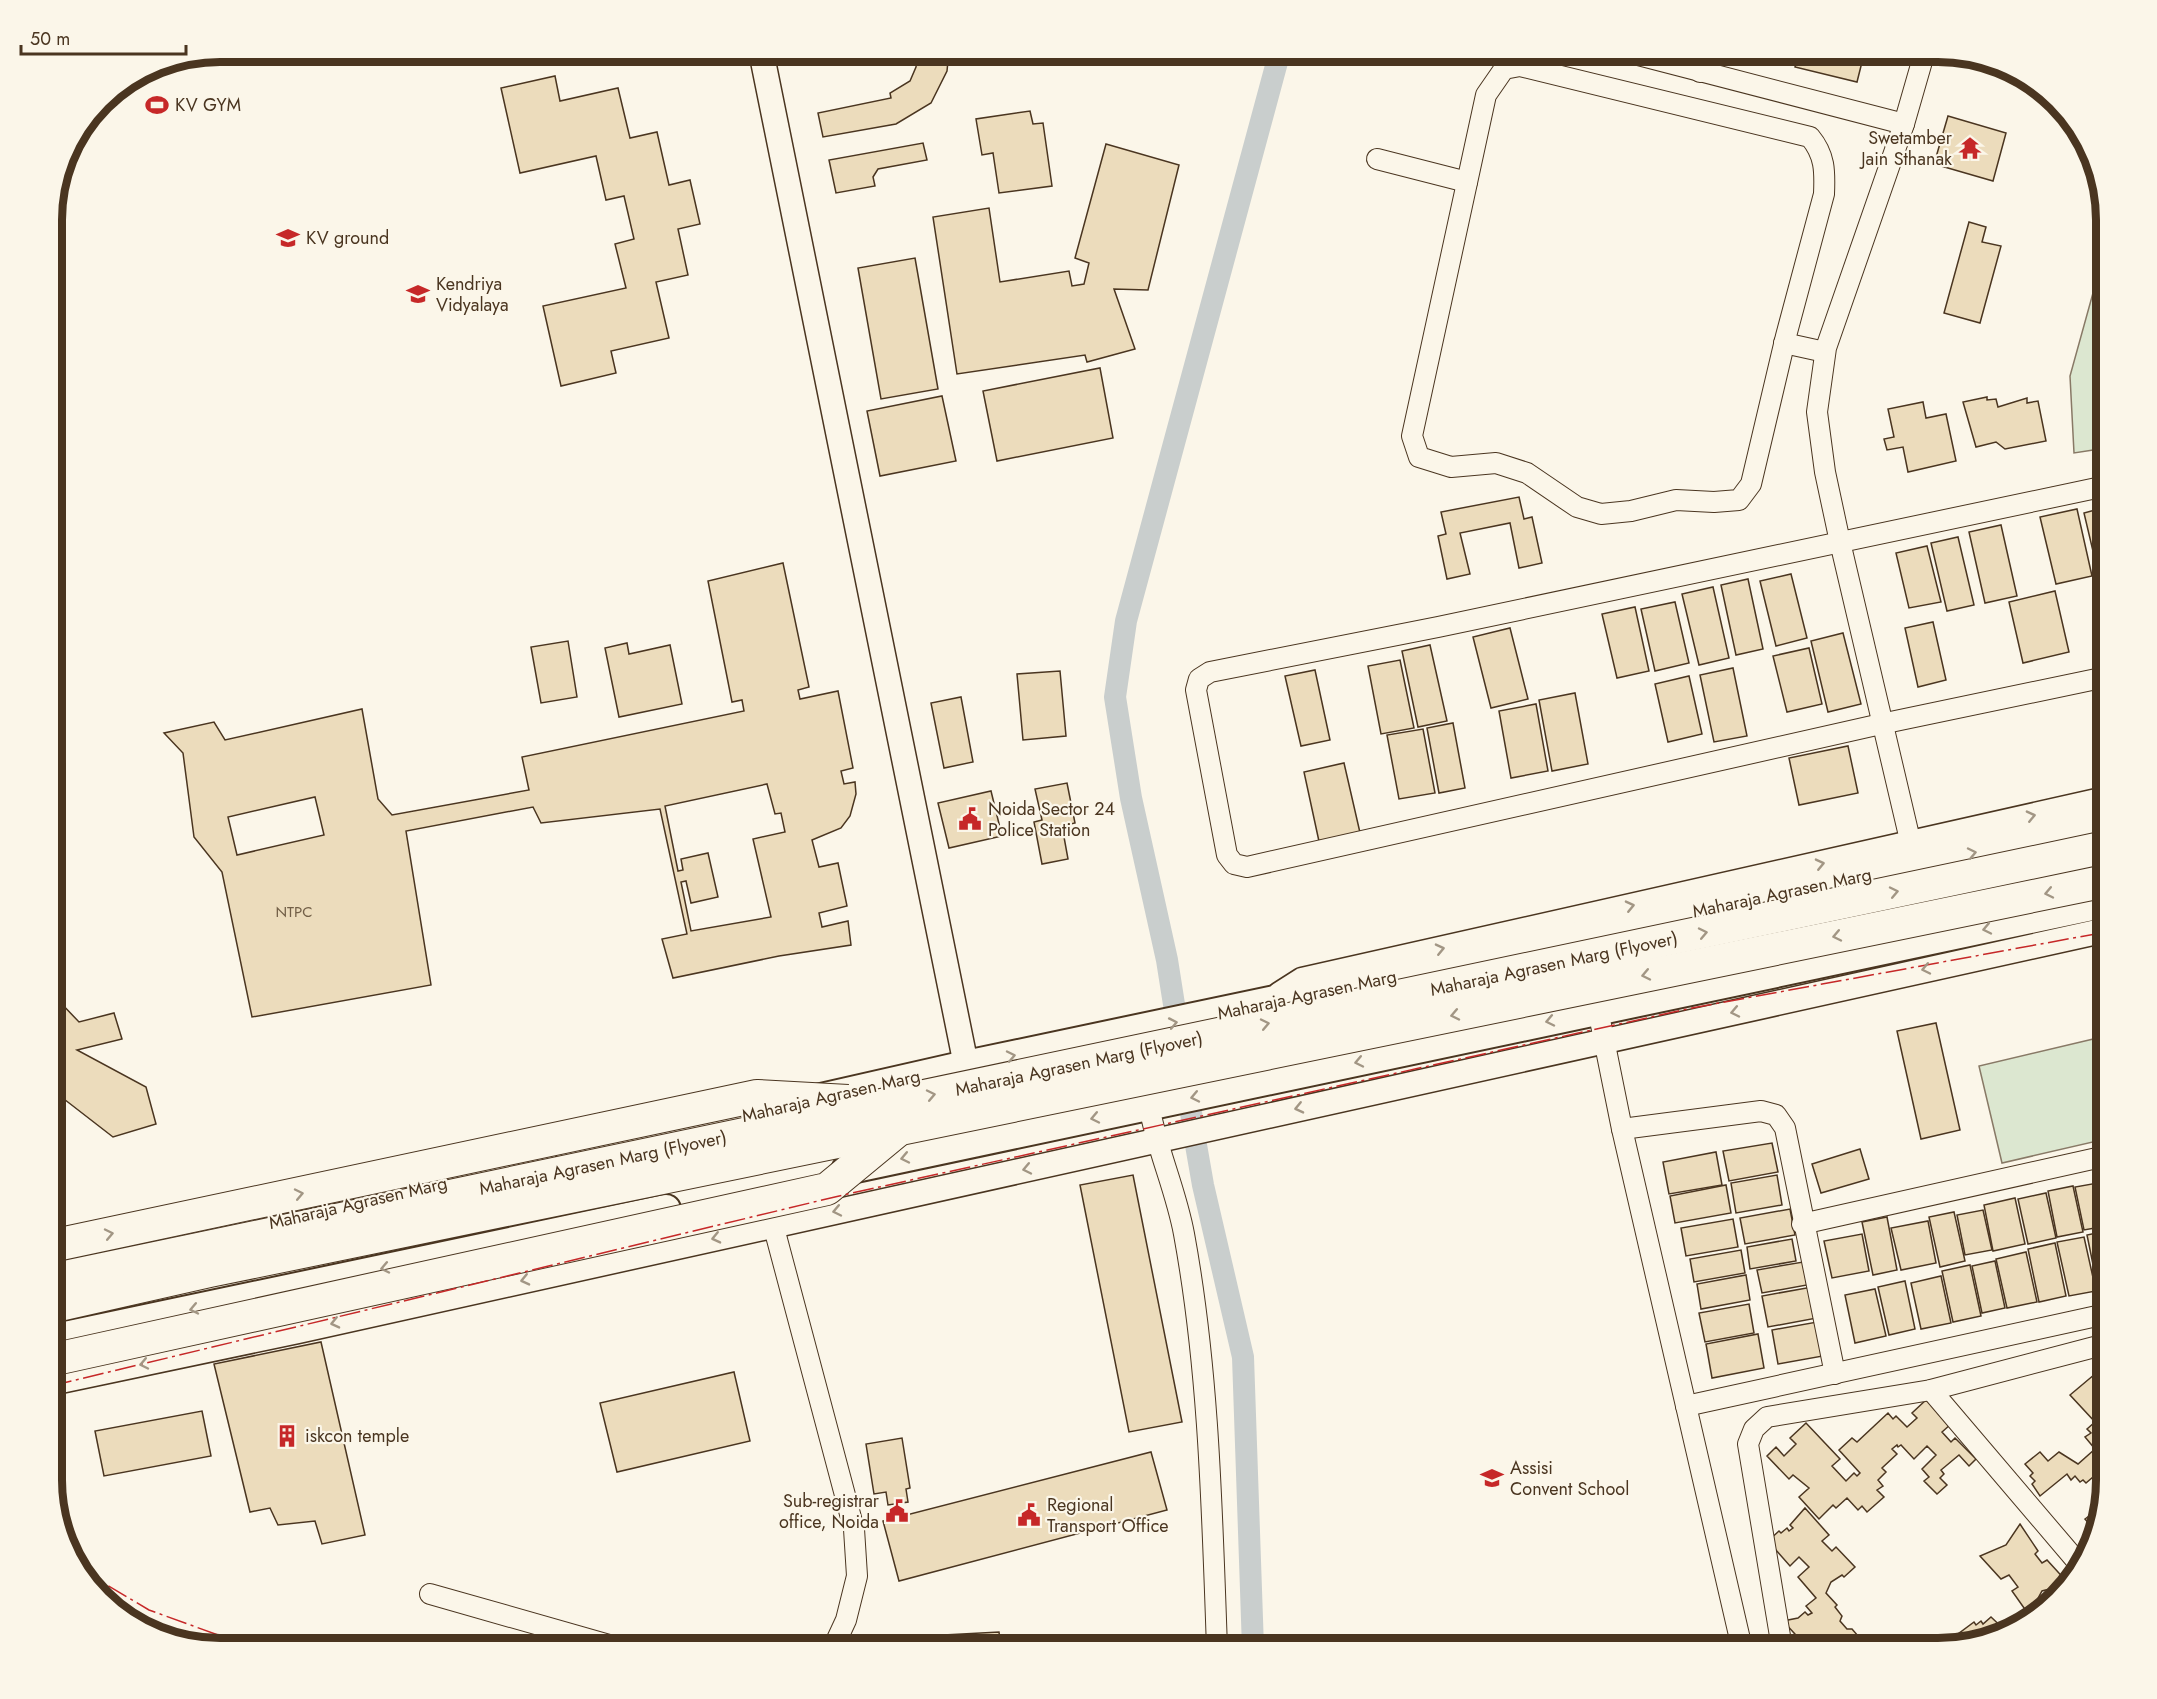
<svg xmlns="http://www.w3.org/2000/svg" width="2157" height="1699" font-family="Jost,sans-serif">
<rect width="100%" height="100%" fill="#fbf6e9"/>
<g fill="#dce7d0" stroke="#887966" stroke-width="1.5">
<path d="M2106,246V448L2074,453L2070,376Z"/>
<path d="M2106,1036V1139L2002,1163L1979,1066Z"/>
</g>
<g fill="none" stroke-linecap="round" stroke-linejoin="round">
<g stroke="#c9cecd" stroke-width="22">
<path d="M1179,1036L1167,960L1131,798L1115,697L1126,621L1280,51"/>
<path d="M1186,1080L1192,1119"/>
<path d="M1196,1145L1203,1185L1243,1357L1253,1648"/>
</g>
</g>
<g fill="#ecdcbc" stroke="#4a3520" stroke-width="1.5" fill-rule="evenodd">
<path d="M918,51H949L947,71L931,103L896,124L823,137L818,113L891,98L890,93L910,81L916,67Z"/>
<path d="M1799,51H1853L1864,54L1857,82L1795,67Z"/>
<path d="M555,76L560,101L618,88L630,138L657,132L669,185L690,180L700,224L678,229L688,275L656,282L669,338L611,351L616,373L561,386L543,306L626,288L615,244L634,239L624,196L606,200L596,156L520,173L501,88Z"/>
<path d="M1030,111L1033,124L1043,123L1052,186L999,193L993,153L982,155L976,119Z"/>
<path d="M1948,116L2006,133L1993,181L1934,164Z"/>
<path d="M923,143L927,160L878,169L873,177L875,186L836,193L829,160Z"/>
<path d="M1106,144L1179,165L1148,290L1114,289L1135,349L1087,362L1085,355L957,374L933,217L989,208L1000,282L1069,271L1072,286L1084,284L1089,263L1075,258Z"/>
<path d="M1969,222L1986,227L1982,242L2001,246L1980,323L1944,313Z"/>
<path d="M915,258L938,389L881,399L858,268Z"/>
<path d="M1100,368L1113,438L997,461L983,391Z"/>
<path d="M942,396L956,461L880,476L867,411Z"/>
<path d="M1987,397V400L1996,399L1998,407L2027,398V403L2038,401L2046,441L2005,449L1996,442L1976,447L1963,402Z"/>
<path d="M1923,402L1926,418L1946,414L1956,461L1908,472L1903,447L1887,450L1884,439L1894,437L1888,409Z"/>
<path d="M1519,497L1524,519L1532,517L1542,563L1519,568L1510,523L1460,533L1470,574L1447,579L1438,536L1446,534L1441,512Z"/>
<path d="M2106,507V580L2100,581L2084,513Z"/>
<path d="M2077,509L2092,576L2056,584L2040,517Z"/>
<path d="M2001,525L2017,596L1985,603L1969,532Z"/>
<path d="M1958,537L1974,605L1947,611L1931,543Z"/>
<path d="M1927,546L1941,602L1909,608L1896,553Z"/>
<path d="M783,563L809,687L798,690L800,699L838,691L853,768L841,771L844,784L855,782L856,794L850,816L841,828L812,840L819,867L838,863L847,906L819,913L822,927L848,921L851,945L779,956L673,978L662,939L687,934L660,809L541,823L533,807L406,831L431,985L252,1017L222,872L194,837L183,753L164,733L214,722L225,740L362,709L378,799L392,815L529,790L522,757L744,711L742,700L732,702L708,581ZM767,784L775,814L781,813L785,832L753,839L771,917L691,931L681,882L686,881L691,903L718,897L708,853L681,859L683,870L678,871L665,806ZM315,797L324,835L237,855L228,817Z"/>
<path d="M1791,574L1807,638L1776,646L1760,581Z"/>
<path d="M1748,579L1763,649L1736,655L1721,585Z"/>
<path d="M2106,585V626L2097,587Z"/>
<path d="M1713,587L1729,658L1699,665L1682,594Z"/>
<path d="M2055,591L2069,652L2023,663L2009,602Z"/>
<path d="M1675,602L1689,663L1655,671L1641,609Z"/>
<path d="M1635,607L1649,671L1617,678L1602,614Z"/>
<path d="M1933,622L1946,680L1918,687L1905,628Z"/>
<path d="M1510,628L1528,699L1491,708L1473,637Z"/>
<path d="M1843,633L1861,704L1828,712L1811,641Z"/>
<path d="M568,641L577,697L541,703L531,647Z"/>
<path d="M627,643L629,654L670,645L682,704L619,717L605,648Z"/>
<path d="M1430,645L1447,721L1418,727L1402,651Z"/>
<path d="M1809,648L1822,704L1787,712L1773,656Z"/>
<path d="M1400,660L1414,728L1381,734L1368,666Z"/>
<path d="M1733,668L1747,736L1714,742L1700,675Z"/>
<path d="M1315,670L1330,740L1301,746L1285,676Z"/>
<path d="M1060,671L1066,736L1023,740L1017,674Z"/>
<path d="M1689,676L1702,734L1668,742L1655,684Z"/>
<path d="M1575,693L1588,764L1552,771L1539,700Z"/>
<path d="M961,697L973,762L944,768L931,703Z"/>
<path d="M1536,704L1548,771L1511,778L1499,711Z"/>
<path d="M1453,723L1465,788L1439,793L1427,728Z"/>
<path d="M1423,729L1435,793L1399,799L1387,735Z"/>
<path d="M1848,746L1858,793L1799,805L1789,758Z"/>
<path d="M1344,763L1361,837L1320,846L1304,772Z"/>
<path d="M1067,783L1075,823L1062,826L1068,859L1042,864L1034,822L1042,820L1035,789Z"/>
<path d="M991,791L1002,836L949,848L938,803Z"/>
<path d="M59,1001L79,1022L114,1013L122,1039L77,1050L146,1087L156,1124L113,1137L51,1089V1003Z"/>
<path d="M1936,1023L1960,1130L1921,1139L1897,1031Z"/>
<path d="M1772,1143L1778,1172L1729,1181L1723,1151Z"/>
<path d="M1860,1149L1869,1179L1821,1193L1812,1164Z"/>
<path d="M1716,1152L1722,1185L1669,1194L1663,1162Z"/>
<path d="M1133,1175L1182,1422L1129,1432L1080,1185Z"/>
<path d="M1777,1175L1782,1205L1736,1213L1731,1183Z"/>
<path d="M2103,1182L2106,1197V1226L2084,1230L2075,1187Z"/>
<path d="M1726,1185L1731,1213L1675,1223L1670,1196Z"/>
<path d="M2073,1186L2083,1232L2057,1237L2048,1191Z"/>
<path d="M2046,1193L2056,1238L2028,1244L2018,1199Z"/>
<path d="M2015,1198L2025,1244L1993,1251L1984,1205Z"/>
<path d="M1790,1209L1795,1235L1745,1244L1740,1218Z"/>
<path d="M1983,1210L1992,1250L1965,1255L1957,1215Z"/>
<path d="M1954,1212L1965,1261L1940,1267L1929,1217Z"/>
<path d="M1887,1217L1897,1270L1873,1275L1862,1222Z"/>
<path d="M1733,1219L1738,1247L1686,1256L1681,1228Z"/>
<path d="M1928,1221L1936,1263L1901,1270L1891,1228Z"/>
<path d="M2106,1231V1288L2098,1289L2087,1235Z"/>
<path d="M1862,1234L1869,1271L1832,1278L1824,1241Z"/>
<path d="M2084,1237L2096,1291L2069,1296L2057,1242Z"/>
<path d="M1792,1239L1796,1261L1750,1269L1747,1247Z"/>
<path d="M2055,1243L2066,1296L2039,1302L2028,1249Z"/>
<path d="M1741,1250L1745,1273L1694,1282L1690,1259Z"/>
<path d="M2026,1252L2037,1302L2007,1308L1996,1259Z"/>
<path d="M1995,1261L2005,1308L1982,1313L1972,1266Z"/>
<path d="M1803,1262L1807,1285L1762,1293L1757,1270Z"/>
<path d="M1970,1265L1981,1316L1953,1322L1942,1271Z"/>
<path d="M1746,1275L1750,1300L1701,1309L1697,1284Z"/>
<path d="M1941,1276L1951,1323L1921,1329L1911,1283Z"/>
<path d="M1905,1281L1915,1329L1889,1335L1878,1287Z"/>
<path d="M1812,1287L1817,1318L1768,1327L1762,1296Z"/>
<path d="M1875,1289L1886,1336L1855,1343L1845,1295Z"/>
<path d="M1749,1304L1754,1333L1705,1342L1699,1313Z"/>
<path d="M1817,1322L1823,1356L1778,1364L1772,1330Z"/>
<path d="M1758,1334L1764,1368L1712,1378L1706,1344Z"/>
<path d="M321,1342L365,1535L322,1544L315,1521L278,1525L270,1508L250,1512L214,1364Z"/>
<path d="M734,1372L750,1441L617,1472L600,1403Z"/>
<path d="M2095,1374L2105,1387L2101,1391L2106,1396V1443L2103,1446L2106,1449L2104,1452L2106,1455L2105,1483L2103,1480L2099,1484L2093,1477L2086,1483L2083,1480L2080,1482L2075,1476L2071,1480L2067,1474L2040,1496L2032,1484L2035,1481L2030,1476L2033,1473L2025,1464L2040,1452L2048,1461L2059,1452L2078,1464L2095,1449L2085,1437L2091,1433L2087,1429L2095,1422L2070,1395Z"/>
<path d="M1927,1399L1951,1424L1942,1432L1951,1442L1955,1438L1976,1459L1969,1466L1959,1455L1941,1470L1944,1474L1940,1478L1947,1485L1937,1494L1924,1481L1929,1477L1922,1469L1936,1455L1927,1446L1914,1459L1901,1445L1898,1447L1897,1445L1892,1449L1897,1454L1882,1468L1886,1472L1878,1480L1883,1486L1877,1490L1884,1497L1867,1512L1862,1506L1858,1510L1847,1498L1836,1508L1833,1505L1819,1519L1799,1497L1809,1488L1793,1475L1789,1479L1767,1456L1776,1447L1784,1456L1796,1444L1790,1438L1806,1423L1840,1459L1832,1466L1846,1481L1854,1473L1857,1476L1860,1473L1839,1450L1852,1438L1857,1442L1888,1413L1893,1419L1896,1416L1907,1427L1917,1418L1912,1413Z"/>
<path d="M202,1411L211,1456L104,1476L95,1431Z"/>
<path d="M902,1438L910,1488L906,1489L908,1502L888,1505L886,1492L874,1494L866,1444Z"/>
<path d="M1151,1452L1167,1510L899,1581L883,1521Z"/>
<path d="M2101,1507L2093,1544L2086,1556L2081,1550L2091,1542L2085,1535L2093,1528L2085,1519Z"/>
<path d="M1805,1508L1829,1535L1822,1541L1832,1551L1836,1547L1855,1567L1844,1577L1842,1575L1831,1582L1826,1593L1837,1605L1835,1607L1842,1616L1840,1621L1847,1629H1852L1858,1636L1862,1635L1871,1648H1820L1825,1642L1822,1639L1806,1646L1783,1621L1798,1618L1805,1612L1808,1615L1812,1613L1806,1606L1816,1598L1798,1577L1809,1567L1799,1557L1790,1566L1768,1541L1779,1531L1781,1533L1787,1528L1789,1531L1793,1528L1790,1525Z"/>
<path d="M2020,1524L2038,1551L2035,1554L2042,1563L2047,1560L2069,1584L2042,1591L2029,1615L2012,1591L2018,1587L2009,1575L2001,1579L1980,1556L2006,1545Z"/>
<path d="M1991,1617L2007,1632L1961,1643L1963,1641L1958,1634L1974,1622L1976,1625L1981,1621L1983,1624Z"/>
<path d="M999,1632L1001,1648H945L944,1635Z"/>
</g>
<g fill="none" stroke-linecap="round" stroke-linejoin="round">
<g stroke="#4a3520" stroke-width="22">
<g id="minor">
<path d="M1623,51L1904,124"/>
<path d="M1520,66L1810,137C1825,155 1825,171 1824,194L1786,336L1751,484L1739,500L1714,502L1676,500L1631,511L1601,514L1577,507L1527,473L1496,463L1451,467L1419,457L1412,436L1486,95L1504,69Z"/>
<path d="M1700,72L1706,51"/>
<path d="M1377,159L1467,182"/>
<path d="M1784,343L1825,352"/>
<path d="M2106,677L1881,724L1247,867L1234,864L1227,855L1196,690L1199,679L1210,672L1438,627L2106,486"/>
<path d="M1914,857L1840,542L1825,472L1817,412L1826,348L1904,124L1925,51"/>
<path d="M1598,1010L1622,1129L1742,1648"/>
<path d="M1149,1106C1157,1150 1176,1190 1184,1234C1209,1370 1212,1510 1217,1648"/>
<path d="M1622,1129L1761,1111L1776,1115L1785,1128L1835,1374"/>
<path d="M770,1213L854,1529L857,1576L846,1620L833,1648"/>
<path d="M1802,1224L2106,1156"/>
<path d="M1931,1390L2080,1565"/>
<path d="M1686,1406L2106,1314"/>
<path d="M430,1594L620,1648"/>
<path d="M1782,1648L1748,1444L1754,1429L1767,1417L1931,1390L2106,1344"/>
</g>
</g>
<g stroke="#4a3520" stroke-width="27">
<g id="tertiary">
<path d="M761,51L966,1065"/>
<path d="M1280,994L1302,980L2106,799"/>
<path d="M51,1383L298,1331L2106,930"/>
</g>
</g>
<g stroke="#4a3520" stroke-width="32">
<g id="secondary">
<path d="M571,1155L966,1065L2106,825"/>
<path d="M846,1170L2106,903"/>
<path d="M51,1339L666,1209"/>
</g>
</g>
<use href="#minor" stroke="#fbf6e9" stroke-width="20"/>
<use href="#tertiary" stroke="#fbf6e9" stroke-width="24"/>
<use href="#secondary" stroke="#fbf6e9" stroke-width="28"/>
<g stroke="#4a3520" stroke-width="34" stroke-linecap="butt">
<g id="primary-bridge">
<path d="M51,1246L757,1096L848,1101"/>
<path d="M51,1280L2106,847"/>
<path d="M51,1307L210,1271L2106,881"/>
<path d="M51,1360L827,1189L896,1132"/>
</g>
</g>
<use href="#primary-bridge" stroke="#fbf6e9" stroke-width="32"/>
<g stroke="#c62828" stroke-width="1.5" stroke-dasharray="21 4.5 3 4.5" stroke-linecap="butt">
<path d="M51,1386L843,1195L1692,1008L2106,932"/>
<path d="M80,1569L149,1610L254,1648"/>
</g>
</g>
<defs><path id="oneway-chevron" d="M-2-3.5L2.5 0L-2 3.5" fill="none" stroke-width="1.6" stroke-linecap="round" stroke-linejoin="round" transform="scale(1.5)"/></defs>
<g stroke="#a29684">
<use href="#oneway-chevron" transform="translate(2031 816) rotate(-13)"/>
<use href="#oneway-chevron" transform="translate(1972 853) rotate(-12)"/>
<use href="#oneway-chevron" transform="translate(1820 864) rotate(-13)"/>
<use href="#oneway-chevron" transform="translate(1894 892) rotate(-12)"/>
<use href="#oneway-chevron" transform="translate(2049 893) rotate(168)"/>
<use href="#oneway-chevron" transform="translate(1630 906) rotate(-13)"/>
<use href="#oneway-chevron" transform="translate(1987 929) rotate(168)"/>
<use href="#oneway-chevron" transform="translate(1703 933) rotate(-12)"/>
<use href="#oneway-chevron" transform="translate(1837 936) rotate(168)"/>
<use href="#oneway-chevron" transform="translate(1440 949) rotate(-13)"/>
<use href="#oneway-chevron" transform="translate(1926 969) rotate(168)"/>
<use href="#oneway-chevron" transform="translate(1646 975) rotate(168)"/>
<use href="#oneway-chevron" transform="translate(1735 1012) rotate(168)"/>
<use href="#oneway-chevron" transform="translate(1455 1015) rotate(168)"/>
<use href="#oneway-chevron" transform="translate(1550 1021) rotate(168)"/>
<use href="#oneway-chevron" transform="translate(1173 1023) rotate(-11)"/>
<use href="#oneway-chevron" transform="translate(1265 1024) rotate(-12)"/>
<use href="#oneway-chevron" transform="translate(1011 1056) rotate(-12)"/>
<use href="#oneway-chevron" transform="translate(1359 1062) rotate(168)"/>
<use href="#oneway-chevron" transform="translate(931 1095) rotate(-12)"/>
<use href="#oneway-chevron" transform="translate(1195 1097) rotate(168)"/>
<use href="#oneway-chevron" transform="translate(1299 1108) rotate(167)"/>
<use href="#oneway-chevron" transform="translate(1095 1118) rotate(168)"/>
<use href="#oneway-chevron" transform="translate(905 1158) rotate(168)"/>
<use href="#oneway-chevron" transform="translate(1027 1169) rotate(168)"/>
<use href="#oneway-chevron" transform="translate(299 1194) rotate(-12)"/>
<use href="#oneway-chevron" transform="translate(837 1211) rotate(168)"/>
<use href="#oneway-chevron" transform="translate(109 1234) rotate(-12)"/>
<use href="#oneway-chevron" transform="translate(716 1238) rotate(167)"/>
<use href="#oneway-chevron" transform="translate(385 1268) rotate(168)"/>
<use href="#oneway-chevron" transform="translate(525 1280) rotate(167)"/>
<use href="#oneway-chevron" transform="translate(194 1309) rotate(168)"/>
<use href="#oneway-chevron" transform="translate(335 1323) rotate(167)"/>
<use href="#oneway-chevron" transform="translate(144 1364) rotate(168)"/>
</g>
<defs>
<g id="stadium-bare" transform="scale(1.8)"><path d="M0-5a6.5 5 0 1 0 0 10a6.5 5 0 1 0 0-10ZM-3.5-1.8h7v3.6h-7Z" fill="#c62828" stroke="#fbf6e9" stroke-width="2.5" paint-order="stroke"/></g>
<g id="temple-bare" transform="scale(1.8)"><path d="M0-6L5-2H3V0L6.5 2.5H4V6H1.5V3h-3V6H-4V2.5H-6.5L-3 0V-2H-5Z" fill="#c62828" stroke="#fbf6e9" stroke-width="2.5" paint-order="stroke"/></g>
<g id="school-bare" transform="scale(1.8)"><path d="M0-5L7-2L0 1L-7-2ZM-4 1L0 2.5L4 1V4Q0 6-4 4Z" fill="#c62828" stroke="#fbf6e9" stroke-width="2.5" paint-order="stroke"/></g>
<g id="civic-bare" transform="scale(1.8)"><path d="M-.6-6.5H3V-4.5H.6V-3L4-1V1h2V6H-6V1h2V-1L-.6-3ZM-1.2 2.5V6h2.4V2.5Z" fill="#c62828" stroke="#fbf6e9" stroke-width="2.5" paint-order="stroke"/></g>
<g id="building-bare" transform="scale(1.8)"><path d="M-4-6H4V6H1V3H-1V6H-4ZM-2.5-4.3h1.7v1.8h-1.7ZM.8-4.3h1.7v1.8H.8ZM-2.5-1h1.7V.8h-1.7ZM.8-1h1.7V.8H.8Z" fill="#c62828" stroke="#fbf6e9" stroke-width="2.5" paint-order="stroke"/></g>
</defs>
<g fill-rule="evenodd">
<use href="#stadium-bare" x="157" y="105"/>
<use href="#temple-bare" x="1970" y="148"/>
<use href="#school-bare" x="288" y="238"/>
<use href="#school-bare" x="418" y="294"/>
<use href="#civic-bare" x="970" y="819"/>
<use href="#building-bare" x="287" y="1436"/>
<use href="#school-bare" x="1492" y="1478"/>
<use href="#civic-bare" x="897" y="1511"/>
<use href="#civic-bare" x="1029" y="1515"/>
</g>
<g text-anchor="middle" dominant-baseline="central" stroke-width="4.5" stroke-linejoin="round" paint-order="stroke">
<g font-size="15" fill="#725f47">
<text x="294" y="912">NTPC</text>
</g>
<g font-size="18" fill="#4a3520" stroke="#fbf6e9" text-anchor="start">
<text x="175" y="105">KV GYM</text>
<text x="1952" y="138" text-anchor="end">Swetamber<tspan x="1952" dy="21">Jain Sthanak</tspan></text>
<text x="306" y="238">KV ground</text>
<text x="436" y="284">Kendriya<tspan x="436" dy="21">Vidyalaya</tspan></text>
<text x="988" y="809">Noida Sector 24<tspan x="988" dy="21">Police Station</tspan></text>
<text x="305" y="1436">iskcon temple</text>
<text x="1510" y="1468">Assisi<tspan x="1510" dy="21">Convent School</tspan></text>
<text x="879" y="1501" text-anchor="end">Sub-registrar<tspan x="879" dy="21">office, Noida</tspan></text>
<text x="1047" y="1505">Regional<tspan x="1047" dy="21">Transport Office</tspan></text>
</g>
<g font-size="18" fill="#4a3520" stroke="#fbf6e9">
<text transform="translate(1782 893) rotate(-12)">Maharaja Agrasen Marg</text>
<text transform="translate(1554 964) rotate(-12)">Maharaja Agrasen Marg (Flyover)</text>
<text transform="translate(1307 995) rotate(-12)">Maharaja Agrasen Marg</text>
<text transform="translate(1079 1064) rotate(-12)">Maharaja Agrasen Marg (Flyover)</text>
<text transform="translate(831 1096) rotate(-13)">Maharaja Agrasen Marg</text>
<text transform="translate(603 1163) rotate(-12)">Maharaja Agrasen Marg (Flyover)</text>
<text transform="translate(358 1203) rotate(-13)">Maharaja Agrasen Marg</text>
</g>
</g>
<path d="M0 0H2157V1699H0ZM220 62H1938A158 158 0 0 1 2096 220V1480A158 158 0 0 1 1938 1638H220A158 158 0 0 1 62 1480V220A158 158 0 0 1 220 62Z" fill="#fbf6e9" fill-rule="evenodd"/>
<path fill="none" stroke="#4a3520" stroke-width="8" d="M220 62H1938A158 158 0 0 1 2096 220V1480A158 158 0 0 1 1938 1638H220A158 158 0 0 1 62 1480V220A158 158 0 0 1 220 62Z"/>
<path d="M21 45v9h165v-9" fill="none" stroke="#4a3520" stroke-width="3"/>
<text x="30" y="45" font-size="18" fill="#4a3520" stroke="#fbf6e9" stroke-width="4.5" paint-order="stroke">50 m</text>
</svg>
